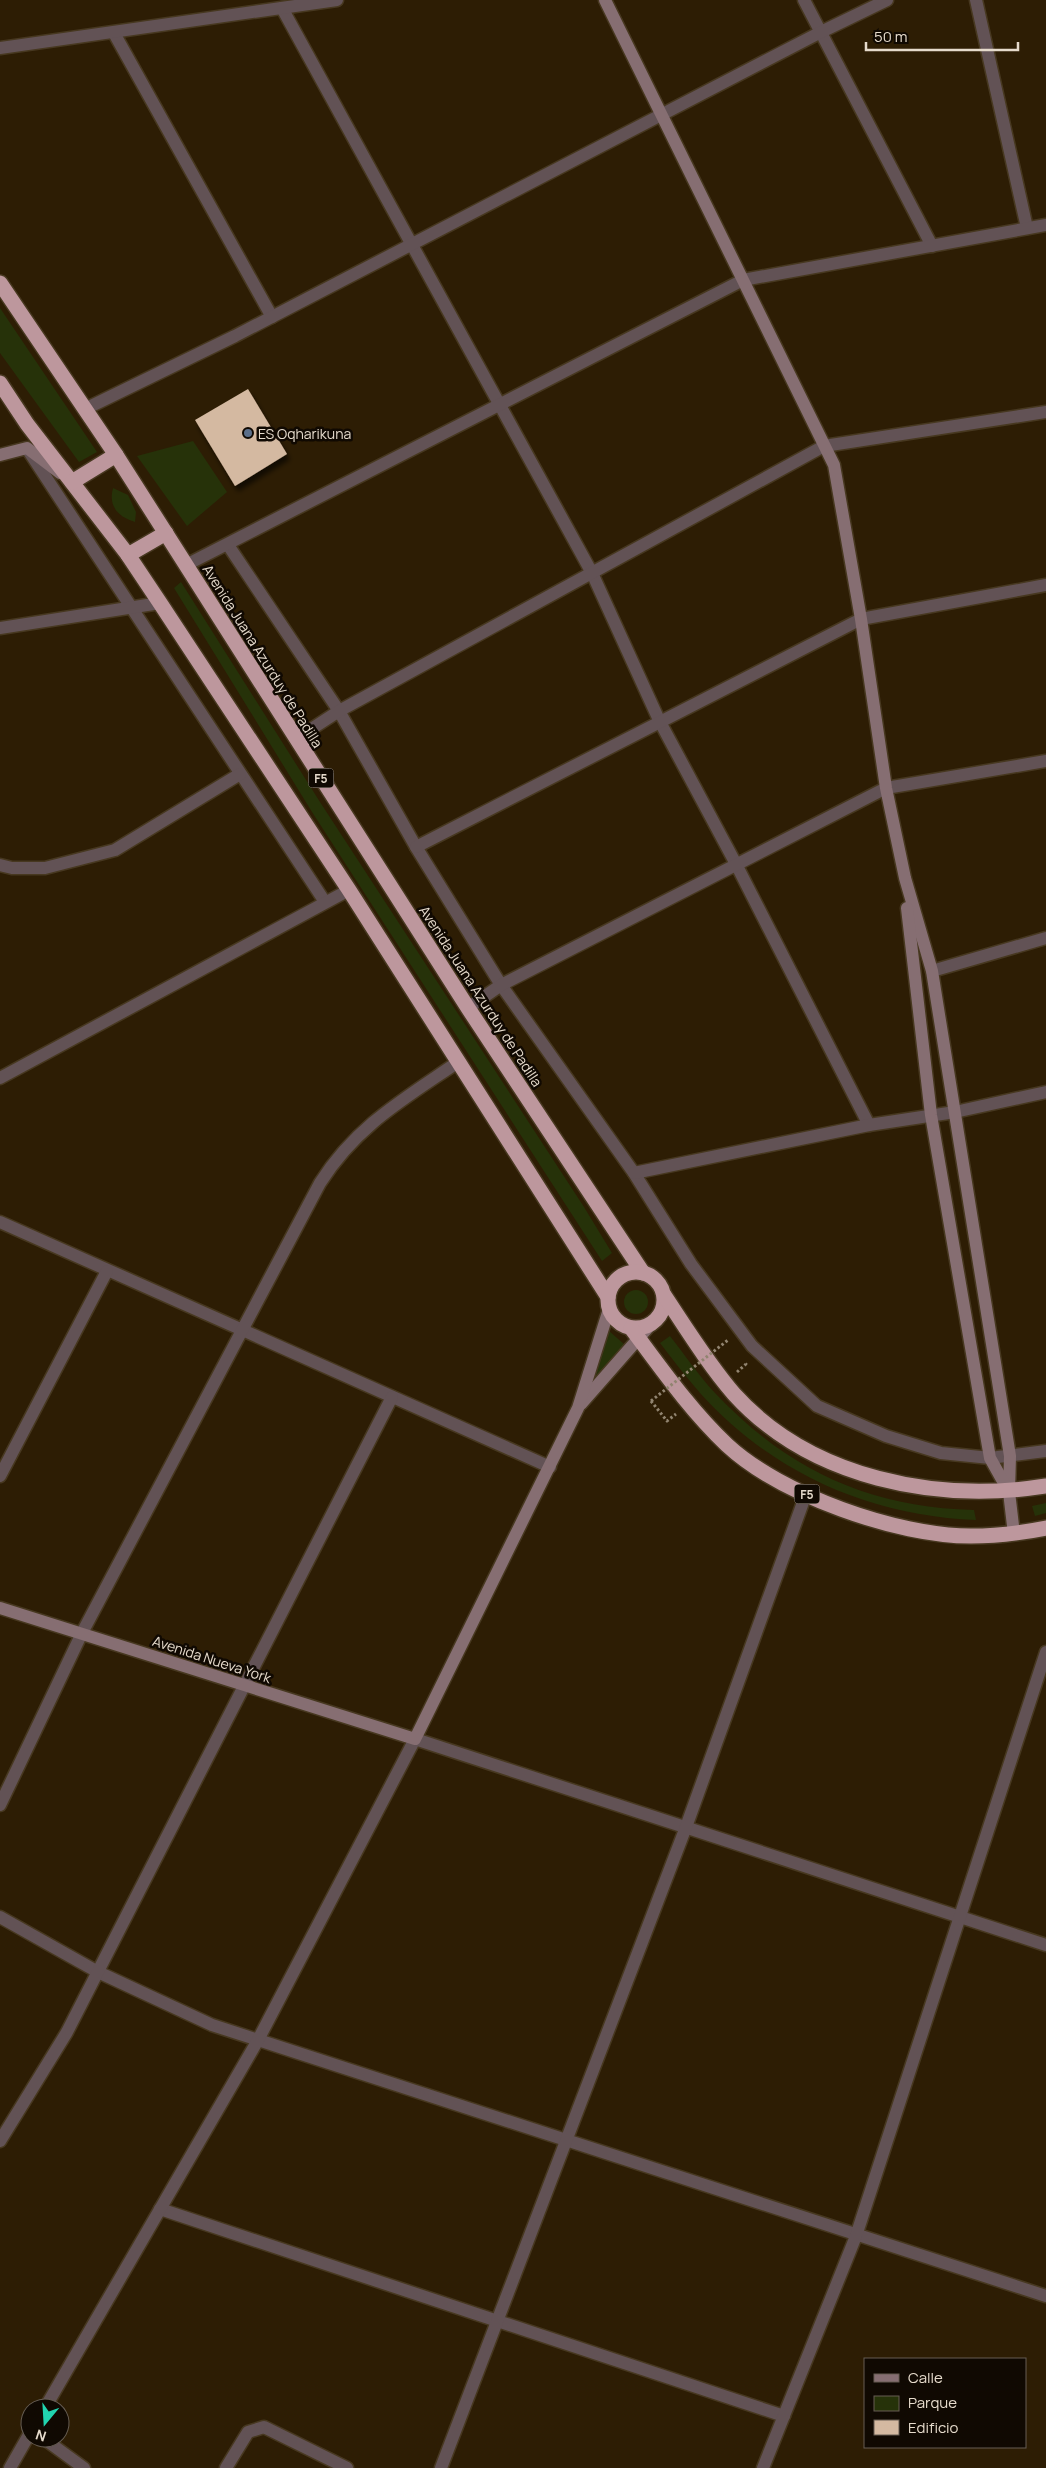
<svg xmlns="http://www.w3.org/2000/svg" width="1046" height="2468" font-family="Manrope,sans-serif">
<defs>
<filter id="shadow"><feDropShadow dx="3" dy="5.5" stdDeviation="2.5" flood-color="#0009"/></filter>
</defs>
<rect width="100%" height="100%" fill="#2d1d04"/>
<g fill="#263209">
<path d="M0,308L97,452L79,462L0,353Z"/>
<path d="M193,441L227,492L187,526L137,456Z"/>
<path d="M113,488L128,495L136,512L135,522C118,517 108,506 113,488Z"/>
<path d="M181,582L320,802L584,1207L612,1253L602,1261L312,812L174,588Z"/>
<circle cx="636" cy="1302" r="12"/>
<path d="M609,1331L625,1345L594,1378Z"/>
<path d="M670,1336C685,1355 699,1376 715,1393C788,1470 868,1507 974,1510L976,1520C870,1516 772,1473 700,1393C686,1377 673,1360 660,1343Z"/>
<path d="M1046,1503V1513L1035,1516L1032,1506Z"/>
</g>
<path fill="#d4b9a1" filter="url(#shadow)" d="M248,389L287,454L235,486L195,420Z"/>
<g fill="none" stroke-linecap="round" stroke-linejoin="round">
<g stroke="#473820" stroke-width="15">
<g id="street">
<path d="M804,0L932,246"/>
<path d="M976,0L1027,228"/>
<path d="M282,8L592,573L659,720L736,864L869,1125"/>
<path d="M114,33L272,317"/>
<path d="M0,48L337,0"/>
<path d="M85,409L235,336L821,32L887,0"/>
<path d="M28,450L325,902"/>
<path d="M228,545L339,711L416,847L501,985L634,1173L691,1264L752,1346L817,1406L886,1436L941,1453L990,1458L1046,1451"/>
<path d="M186,565L743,280L1046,225"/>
<path d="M0,628L160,603"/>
<path d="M296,739L339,711L824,446L1046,412"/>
<path d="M416,847L861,619L1046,585"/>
<path d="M0,865L12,868H45L115,850L240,774"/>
<path d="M932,971L1046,938"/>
<path d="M468,1008L501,985L886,788L1046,761"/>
<path d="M0,1078L349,890"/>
<path d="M634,1173L869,1125L955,1112L1046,1092"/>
<path d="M0,1222L550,1467"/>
<path d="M0,1476L107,1271"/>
<path d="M0,1805L82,1633L320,1183C356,1126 404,1099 458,1062"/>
<path d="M0,1917L98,1972L212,2025L1046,2296"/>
<path d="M0,2141L67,2032L392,1397"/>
<path d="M160,2209L784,2416"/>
<path d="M45,2408L258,2040L415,1739L1046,1945"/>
<path d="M43,2438L84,2468"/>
<path d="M10,2468L30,2433"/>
<path d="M226,2468L248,2432L264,2427L347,2468"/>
<path d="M441,2468L686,1827L806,1494"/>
<path d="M763,2468L856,2236L1046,1652"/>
</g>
</g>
<g stroke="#473820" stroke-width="15">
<g id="secondary">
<path d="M605,0L834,465L861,619L886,788L905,878L932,971L1010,1456L1009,1492L1014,1534"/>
<path d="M0,455L27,448L60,473"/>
<path d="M907,908L931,1115L990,1458L1009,1492"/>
<path d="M581,1404L652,1323"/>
<path d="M0,1608L415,1739L578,1408L609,1309"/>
</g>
</g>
<g stroke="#473820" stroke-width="18">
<g id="highway">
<path d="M0,283L116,455L468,1008L643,1273"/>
<path d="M0,383L27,424L128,555L160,603L349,890L608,1297"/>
<path d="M72,482L116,455"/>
<path d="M128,555L166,533"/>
<circle cx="636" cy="1300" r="28"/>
<path d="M664,1295C686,1328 708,1364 734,1394C811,1479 937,1503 1046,1486"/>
<path d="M631,1328C661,1368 690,1410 727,1445C781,1495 897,1536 971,1536C996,1536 1021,1533 1046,1528"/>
</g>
</g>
<g stroke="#918470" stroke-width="3" stroke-dasharray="2.5 2.5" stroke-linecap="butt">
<path d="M737,1372L746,1364L745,1363"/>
<path d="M651,1401L667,1421L676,1414"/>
</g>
<use href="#street" stroke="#625255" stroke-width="12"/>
<use href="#secondary" stroke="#866e72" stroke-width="12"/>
<use href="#highway" stroke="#bd979d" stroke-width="15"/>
<path stroke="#918470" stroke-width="3" stroke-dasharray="2.5 2.5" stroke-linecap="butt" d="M651,1401L728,1340"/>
</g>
<circle fill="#5c6f8a" stroke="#100902" stroke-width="2" cx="248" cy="433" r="5"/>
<g text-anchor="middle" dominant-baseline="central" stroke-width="5" stroke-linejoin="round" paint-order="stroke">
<g fill="#100902" stroke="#a69c8f" stroke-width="1">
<rect x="308.5" y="768.5" width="25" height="19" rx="4"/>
<rect x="794.5" y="1484.5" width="25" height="19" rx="4"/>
</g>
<g font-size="12" font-weight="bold" fill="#e6dbcc">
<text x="321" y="778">F5</text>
<text x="807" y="1494">F5</text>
</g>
<g font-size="14" fill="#e6dbcc" stroke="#100902" text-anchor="start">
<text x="258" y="433">ES Oqharikuna</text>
</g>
<g font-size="14" fill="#e6dbcc" stroke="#100902">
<text transform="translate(263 656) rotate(58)">Avenida Juana Azurduy de Padilla</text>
<text transform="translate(481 996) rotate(57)">Avenida Juana Azurduy de Padilla</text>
<text transform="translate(212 1659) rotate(18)">Avenida Nueva York</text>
</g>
</g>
<rect x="864" y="2358" width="162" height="90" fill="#100902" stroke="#665d53"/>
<rect x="874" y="2374" width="25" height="8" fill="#866e72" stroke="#665d53"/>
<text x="908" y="2383" font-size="15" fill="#e6dbcc">Calle</text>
<rect x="874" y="2396" width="25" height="15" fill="#263209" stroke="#665d53"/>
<text x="908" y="2408" font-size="15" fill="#e6dbcc">Parque</text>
<rect x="874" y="2420" width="25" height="15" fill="#d4b9a1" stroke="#665d53"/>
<text x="908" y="2433" font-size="15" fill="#e6dbcc">Edificio</text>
<g transform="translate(45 2423) rotate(198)"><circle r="24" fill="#100902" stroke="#665d53"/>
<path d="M0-4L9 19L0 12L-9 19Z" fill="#21d5b0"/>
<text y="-8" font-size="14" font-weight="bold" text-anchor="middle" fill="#e6dbcc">N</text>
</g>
<path d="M866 42v8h152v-8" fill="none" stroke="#e6dbcc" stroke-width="2.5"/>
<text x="874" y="42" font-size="15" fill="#e6dbcc" stroke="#100902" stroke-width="4" paint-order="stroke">50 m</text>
</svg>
